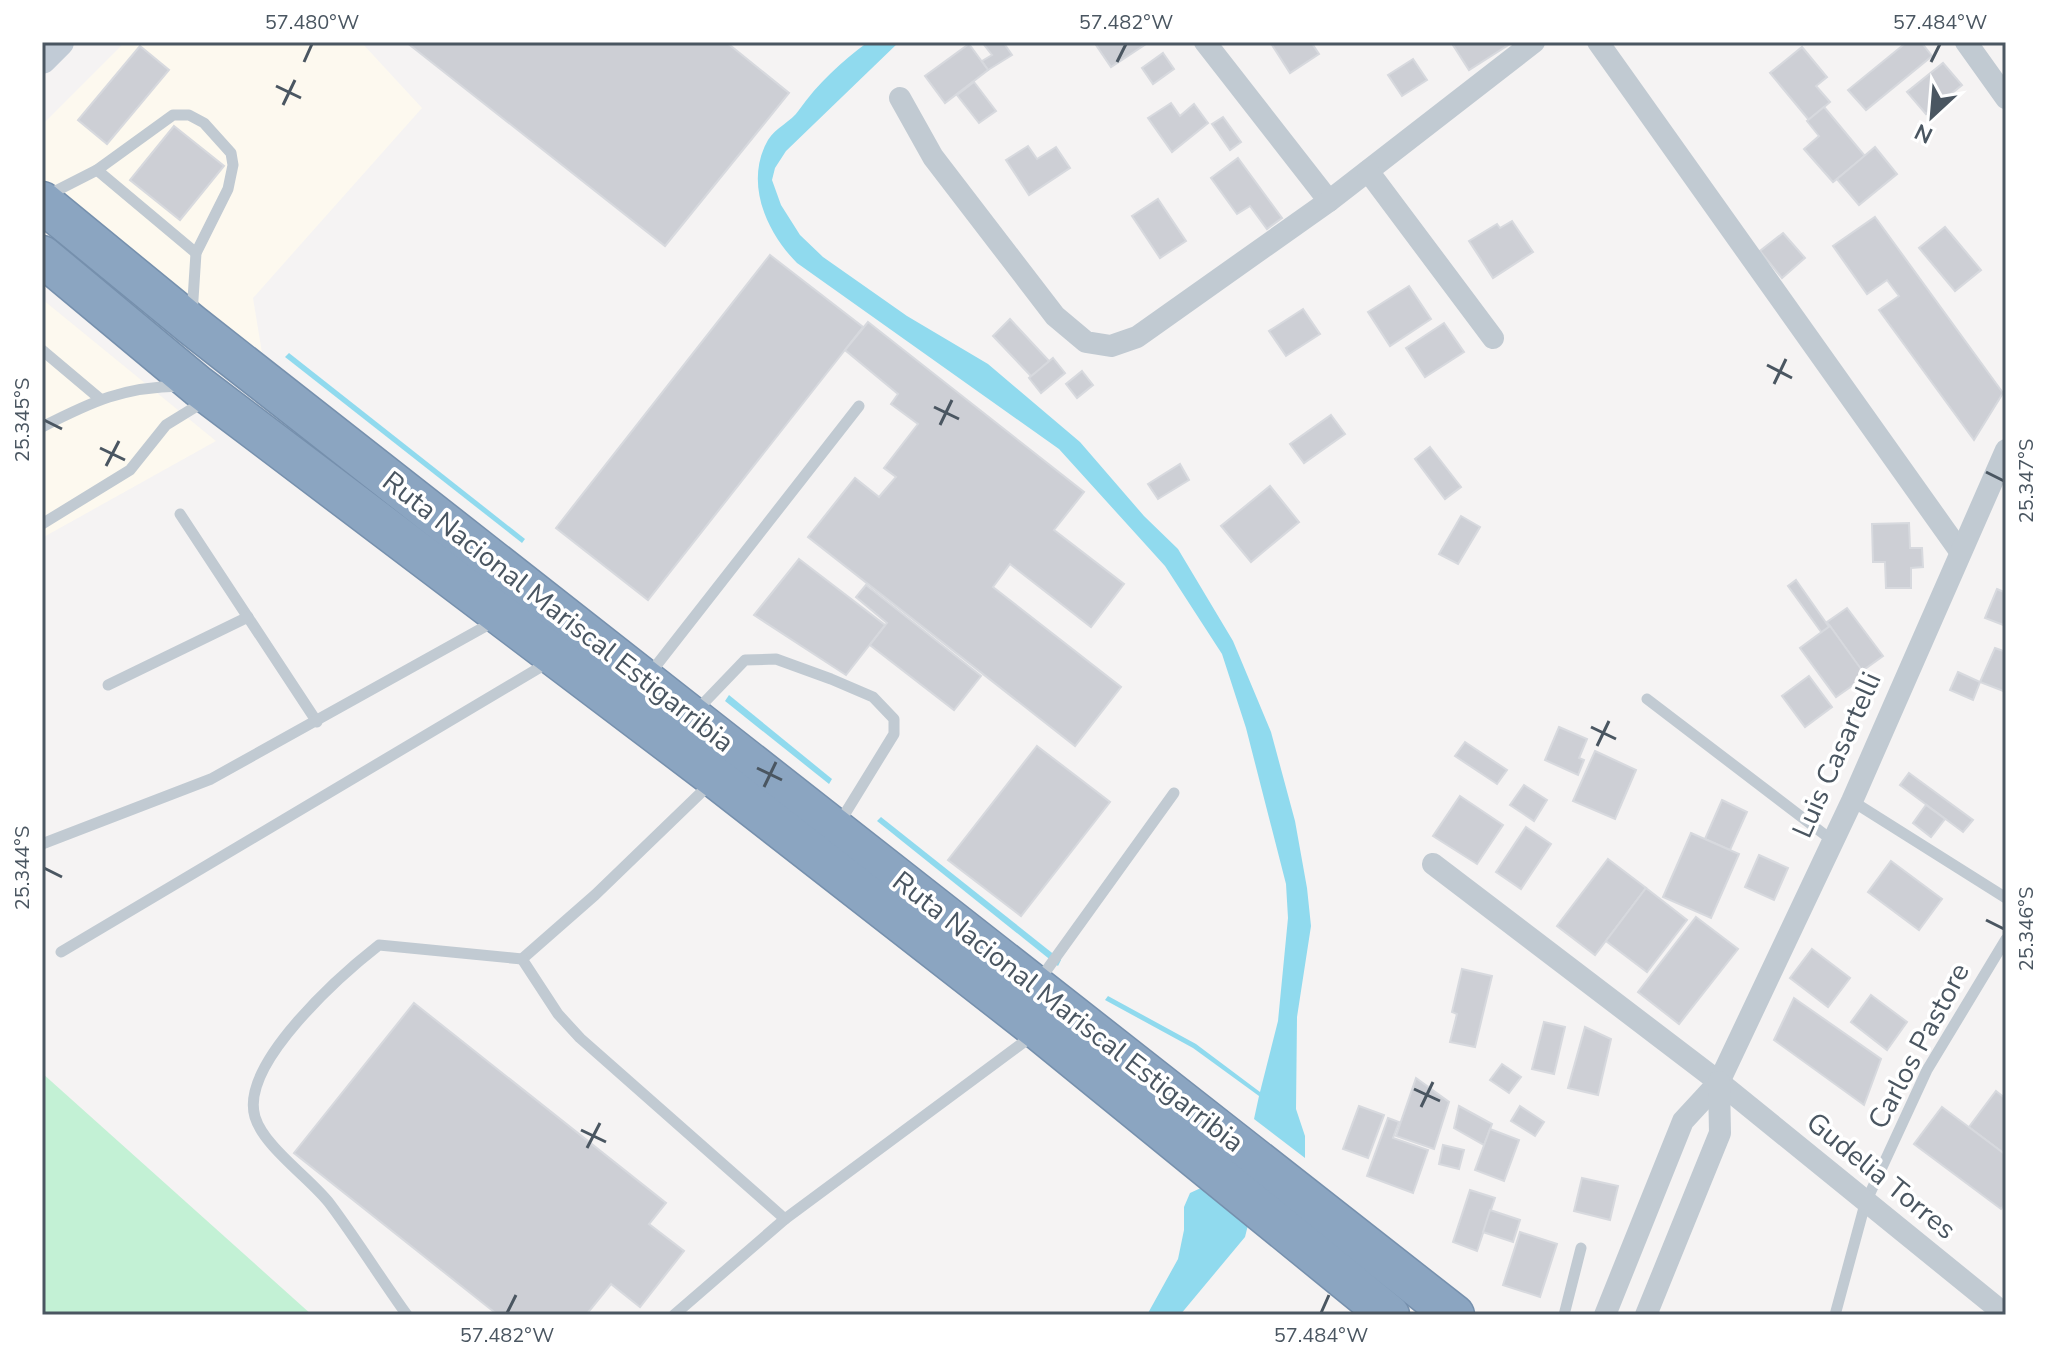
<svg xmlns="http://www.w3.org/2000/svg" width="2048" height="1357" font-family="'Nunito Sans',sans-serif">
<rect width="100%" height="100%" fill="#f5f3f3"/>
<g fill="#fdf9ef">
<path d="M125,42H361L422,108L253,298L264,365L42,180V125Z"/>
<path d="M42,299L216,441L42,538Z"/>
</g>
<path fill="#c3f1d5" d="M42,1073L312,1315H42Z"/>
<g fill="#90daee">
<path d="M868,42H899L786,151L775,168L772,180L781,205L800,235L823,257L907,316L988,364L1080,442L1144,516L1178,549L1233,641L1271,732L1295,821L1307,888L1311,926L1297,1017L1296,1109L1305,1136V1158L1254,1119L1259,1096L1193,1048L1105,1000L1108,996L1196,1044L1260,1092L1278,1021L1288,918L1286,884L1246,728L1222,654L1165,566L1059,449L797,263C766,232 744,182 768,140C776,127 791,122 799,110C818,83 841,62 868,42Z"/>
<path d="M289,353L525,539L522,543L285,357Z"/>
<path d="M729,695L832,779L829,784L725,701Z"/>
<path d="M881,817L1061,960L1058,966L877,821Z"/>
<path d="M1203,1187L1248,1225L1245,1237L1180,1315H1147L1178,1259L1184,1230V1207L1190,1193Z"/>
</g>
<g fill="#cdcfd5" stroke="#d7d9de" stroke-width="2">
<path d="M406,42H726L789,93L665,246Z"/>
<path d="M982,42H1003L1012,55L988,70L982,61L992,55Z"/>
<path d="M1100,42H1149L1111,67L1096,45Z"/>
<path d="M1270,42H1311L1319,54L1290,73Z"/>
<path d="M1451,42H1513L1469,70Z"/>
<path d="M1907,42H1921L1932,56L1866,110L1848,90Z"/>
<path d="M969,44L988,70L945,103L925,76Z"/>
<path d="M140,46L169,70L107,144L78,120Z"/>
<path d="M1802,47L1827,77L1816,86L1830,102L1809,120L1770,73Z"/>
<path d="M1163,53L1174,69L1153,84L1142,68Z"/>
<path d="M1413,59L1427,80L1402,96L1388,75Z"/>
<path d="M1943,63L1962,85L1926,114L1907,92Z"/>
<path d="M974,82L996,111L979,123L957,95Z"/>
<path d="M1171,103L1180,116L1194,104L1208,123L1172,152L1148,118Z"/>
<path d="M1824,107L1865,156L1833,182L1804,149L1819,136L1807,121Z"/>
<path d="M1223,117L1241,142L1230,150L1212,124Z"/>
<path d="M174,126L224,166L180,220L130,180Z"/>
<path d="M1028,146L1037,159L1056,147L1070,168L1029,195L1006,160Z"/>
<path d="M1875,147L1897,174L1859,205L1837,179Z"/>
<path d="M1238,158L1282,218L1267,229L1250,206L1237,214L1211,178Z"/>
<path d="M1158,199L1186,241L1160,258L1132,216Z"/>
<path d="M1875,217L2003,393L1974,440L1879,310L1899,296L1887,280L1867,294L1833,246Z"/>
<path d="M1512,221L1533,252L1493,278L1469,241L1497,224L1500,228Z"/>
<path d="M1945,227L1981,270L1955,291L1919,248Z"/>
<path d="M1783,233L1805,258L1782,278L1760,251Z"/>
<path d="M770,255L863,327L648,600L556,528Z"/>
<path d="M1409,286L1431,319L1390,346L1368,312Z"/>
<path d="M1303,309L1320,334L1286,356L1269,331Z"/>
<path d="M1010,319L1049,361L1032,377L993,336Z"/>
<path d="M868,322L1084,492L1054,530L1124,584L1091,627L1010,564L993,587L1121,687L1075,746L808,537L855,478L879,497L896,477L884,468L918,424L891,404L898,394L845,350Z"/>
<path d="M1444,323L1464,352L1425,377L1406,348Z"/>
<path d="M1053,358L1065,373L1041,393L1029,378Z"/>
<path d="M1082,371L1093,385L1077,398L1066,384Z"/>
<path d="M1331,415L1345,434L1304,463L1290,444Z"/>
<path d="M1430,447L1461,487L1445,499L1415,459Z"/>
<path d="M1180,464L1189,480L1158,499L1148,484Z"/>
<path d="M1270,486L1299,522L1251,562L1221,526Z"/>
<path d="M1461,516L1480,527L1458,564L1439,554Z"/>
<path d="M1909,523L1910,548H1922L1923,567L1911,568V588H1886L1885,562H1873L1872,524Z"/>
<path d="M799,559L885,625L846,675L754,615Z"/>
<path d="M1796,580L1829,627L1822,633L1788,586Z"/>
<path d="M866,585L981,676L954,710L870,645L887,623L856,597Z"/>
<path d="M1997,589L2006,593V626L1985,618Z"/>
<path d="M1847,608L1883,656L1862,671L1827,622Z"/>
<path d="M1830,626L1866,676L1836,697L1800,648Z"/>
<path d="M1995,648L2006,652V692L1980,682Z"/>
<path d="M1958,672L1980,682L1973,700L1950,690Z"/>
<path d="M1809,676L1832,707L1805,727L1782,696Z"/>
<path d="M1559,727L1587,739L1579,758L1584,760L1578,775L1545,760Z"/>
<path d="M1465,742L1507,770L1497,784L1455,756Z"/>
<path d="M1037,746L1110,802L1021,916L948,860Z"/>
<path d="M1595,751L1636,770L1615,819L1573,801Z"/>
<path d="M1909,773L1973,820L1963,832L1900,785Z"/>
<path d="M1524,785L1547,800L1534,821L1510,805Z"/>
<path d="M1460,796L1503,825L1477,864L1433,836Z"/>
<path d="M1722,800L1747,812L1730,850L1705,839Z"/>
<path d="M1926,805L1945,819L1931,837L1913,823Z"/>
<path d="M1526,827L1551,844L1521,889L1496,872Z"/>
<path d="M1691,833L1739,854L1711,918L1663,897Z"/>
<path d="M1759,855L1788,868L1774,900L1745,887Z"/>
<path d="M1608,859L1646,888L1595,955L1557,926Z"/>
<path d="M1891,861L1942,899L1919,930L1868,892Z"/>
<path d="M1646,888L1687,920L1647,972L1606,941Z"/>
<path d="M1696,917L1738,949L1679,1024L1638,992Z"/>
<path d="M1812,949L1850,978L1828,1007L1790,978Z"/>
<path d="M1462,969L1492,976L1475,1047L1450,1042L1457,1014L1452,1012Z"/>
<path d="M1871,995L1907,1022L1887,1050L1851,1022Z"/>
<path d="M1794,998L1881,1059L1864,1105L1774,1040Z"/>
<path d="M414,1003L666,1203L649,1224L684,1251L640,1307L611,1284L586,1315H498L294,1153Z"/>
<path d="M1544,1022L1565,1027L1554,1074L1532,1069Z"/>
<path d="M1585,1027L1611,1039L1598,1095L1568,1088Z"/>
<path d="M1502,1064L1521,1077L1509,1093L1490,1080Z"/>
<path d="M1416,1078L1449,1102L1434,1149L1396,1136Z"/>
<path d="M1996,1091L2006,1099V1155L1969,1127Z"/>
<path d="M1359,1106L1384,1115L1368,1158L1343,1149Z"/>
<path d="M1459,1106L1492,1124L1484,1145L1454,1128Z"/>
<path d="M1520,1106L1544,1122L1535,1136L1511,1121Z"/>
<path d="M1942,1107L2006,1155V1203L2001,1209L1914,1144Z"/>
<path d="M1388,1118L1399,1122L1393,1138L1428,1150L1413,1193L1367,1176Z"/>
<path d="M1490,1129L1519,1140L1504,1181L1475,1170Z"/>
<path d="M1443,1145L1464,1150L1459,1169L1439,1164Z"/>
<path d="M1582,1178L1618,1186L1610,1220L1574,1211Z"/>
<path d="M1470,1190L1495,1198L1477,1251L1453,1242Z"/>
<path d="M1490,1210L1520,1220L1513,1242L1483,1232Z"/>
<path d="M1520,1232L1557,1244L1540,1297L1503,1285Z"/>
</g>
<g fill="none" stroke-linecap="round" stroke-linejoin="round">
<g stroke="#7690ad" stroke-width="43">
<g id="highway">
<path d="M42,202L192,325L1454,1315"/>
<path d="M42,256L198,386L716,778L1039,1030L1389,1315"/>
</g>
</g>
<g stroke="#c1cad2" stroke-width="11">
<path d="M97,170L196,253"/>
<path d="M46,196L97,170L173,115H189L204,123L231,153L233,165L228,189L196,253L192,315"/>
<path d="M42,350L99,398"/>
<path d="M42,427C93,401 123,387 181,386"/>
<path d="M180,514L317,722"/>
<path d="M42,524L130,470L166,425L205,401"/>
<path d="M648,676L859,406"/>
<path d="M108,685L248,617"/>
<path d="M1647,699L1833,841"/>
<path d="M696,711L745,660L776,659L831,679L873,697L894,719V734L838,825"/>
<path d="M711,783L595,895L522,959L558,1014L580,1038L785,1219L1032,1036"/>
<path d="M1852,801L2006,898"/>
<path d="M42,844L211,779L495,621"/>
<path d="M61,952L549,662"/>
<path d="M1038,982L1174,793"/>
<path d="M407,1315C381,1279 357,1240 330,1204C311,1179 264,1147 255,1117C239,1064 342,974 379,945L522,959"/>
<path d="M674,1315L785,1219"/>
<path d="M1564,1315L1581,1248"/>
<path d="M1835,1315L1865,1204L1927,1070L2006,939"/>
</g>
<g stroke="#c1cad2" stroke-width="22">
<path d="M1205,42L1329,201"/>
<path d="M1598,42L1959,550"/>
<path d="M1966,42L2006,98"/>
<path d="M900,98L933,157L1055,316L1086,342L1111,346L1137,337L1329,201L1534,42"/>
<path d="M1368,171L1493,338"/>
<path d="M1433,864L1719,1082L2006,1315"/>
<path d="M1605,1315L1683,1121L1719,1082L1852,801L2006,450"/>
<path d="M1646,1315L1720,1133L1719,1082"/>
</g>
<path stroke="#c1cbd6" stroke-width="30" d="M42,59L59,42"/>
<use href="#highway" stroke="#8ba5c1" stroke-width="40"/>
</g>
<path fill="none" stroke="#4a5661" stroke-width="3" d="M304,62L312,44M1117,62L1126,44M1931,62L1940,44M276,86L301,98M283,105L295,80M1767,365L1792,378M1774,384L1786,359M934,407L959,419M44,420L62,429M940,425L952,400M100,448L125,460M106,466L119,441M1986,472L2004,481M1591,727L1616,739M1597,746L1609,721M757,768L782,780M764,787L776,762M44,868L62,877M1986,920L2004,929M1414,1089L1440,1101M1421,1107L1433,1082M581,1130L606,1142M587,1148L600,1123M507,1313L516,1295M1321,1313L1329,1295"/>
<g text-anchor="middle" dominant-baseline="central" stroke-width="7" stroke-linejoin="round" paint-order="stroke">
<g font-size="28" fill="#4a5661" stroke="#fff">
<text transform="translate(558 612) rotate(38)">Ruta Nacional Mariscal Estigarribia</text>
<text transform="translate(1837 755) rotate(-66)">Luis Casartelli</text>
<text transform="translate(1068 1012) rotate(38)">Ruta Nacional Mariscal Estigarribia</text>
<text transform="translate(1919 1046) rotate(-62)">Carlos Pastore</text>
<text transform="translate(1881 1176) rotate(39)">Gudelia Torres</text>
</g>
</g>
<rect width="2048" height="1357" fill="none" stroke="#ffffff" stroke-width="88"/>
<g transform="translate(1932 116) rotate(206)" stroke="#ffffff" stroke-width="6" paint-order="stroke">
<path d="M0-6L14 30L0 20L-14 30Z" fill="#4a5661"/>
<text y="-12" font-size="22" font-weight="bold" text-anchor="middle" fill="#4a5661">N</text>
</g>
<rect x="44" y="44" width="1960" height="1269" fill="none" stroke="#4a5661" stroke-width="3"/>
<g font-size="20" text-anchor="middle" fill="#4a5661">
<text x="312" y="29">57.480°W</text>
<text x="1126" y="29">57.482°W</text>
<text x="1940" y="29">57.484°W</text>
<text transform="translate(22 420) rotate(-90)" y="7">25.345°S</text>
<text transform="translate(2026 481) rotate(-90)" y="7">25.347°S</text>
<text transform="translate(22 868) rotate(-90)" y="7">25.344°S</text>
<text transform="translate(2026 929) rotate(-90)" y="7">25.346°S</text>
<text x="507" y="1342">57.482°W</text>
<text x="1321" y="1342">57.484°W</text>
</g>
</svg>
